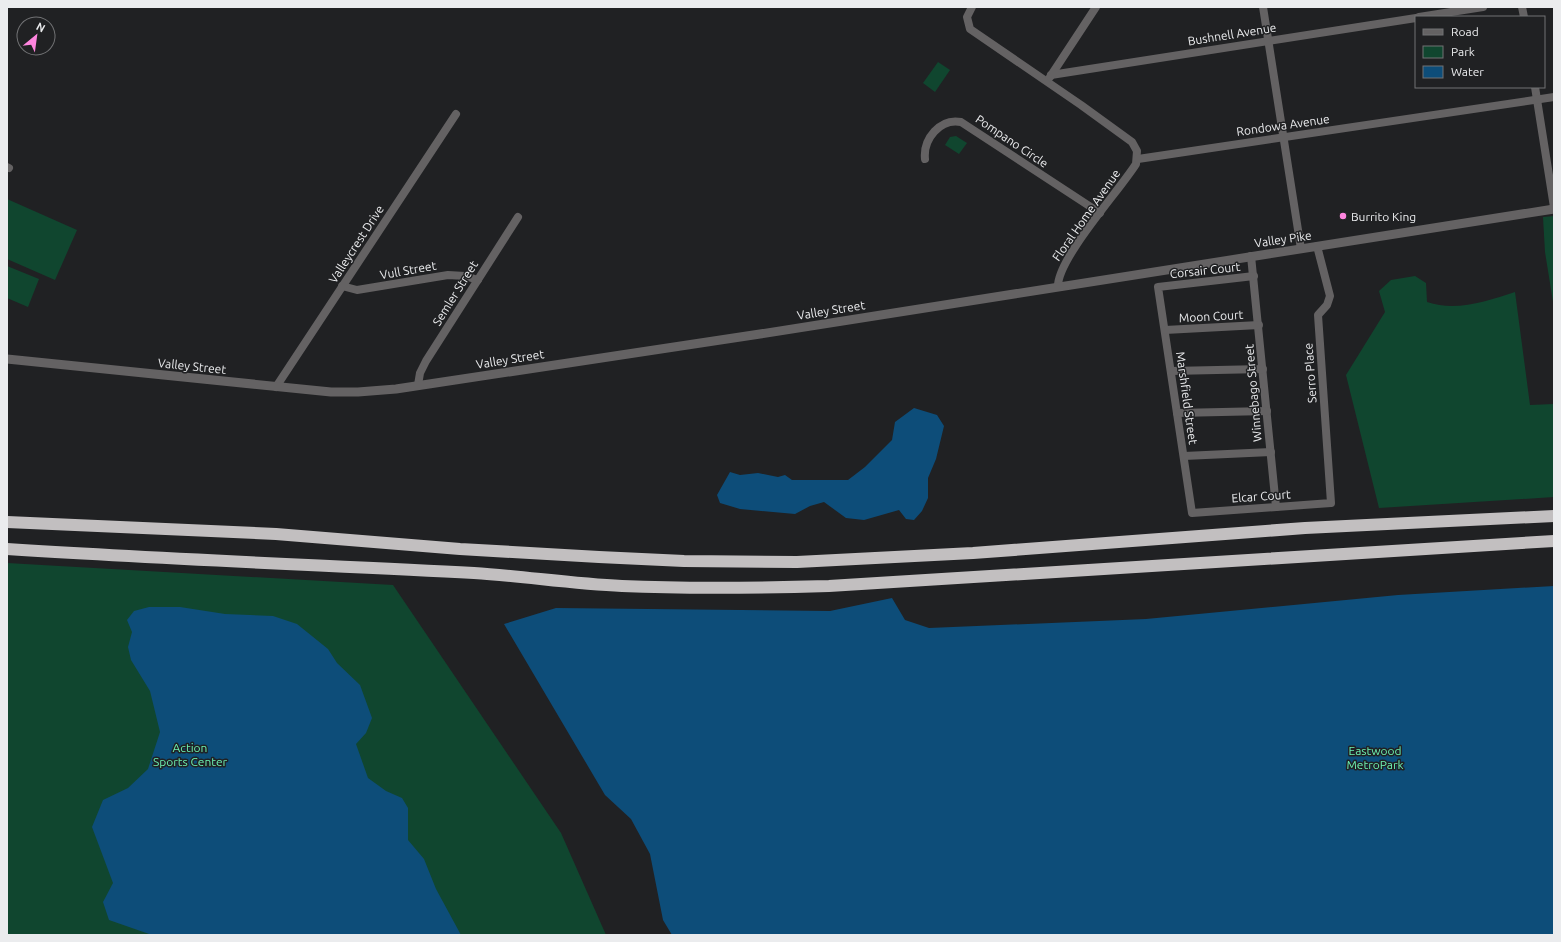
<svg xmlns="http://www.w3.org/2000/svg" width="1561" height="942" font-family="Ubuntu,sans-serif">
<rect width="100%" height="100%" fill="#202123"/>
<g fill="#10462f">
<path d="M938,62L950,70L935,92L923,83Z"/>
<path d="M956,136L967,143L959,154L945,145L950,137Z"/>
<path d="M7,199L77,230L55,280L7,259Z"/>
<path d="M1554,216V308L1545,252L1543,217Z"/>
<path d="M7,266L39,279L28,307L7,298Z"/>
<path d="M1415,276L1426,283L1427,302C1456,312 1487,301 1515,292L1530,405L1554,404V497L1379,508L1346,375L1385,312L1379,291L1391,280Z"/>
<path d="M7,563L393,585L561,833L606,935H7Z"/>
</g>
<g fill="#0d4d79">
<path d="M914,408L937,415L944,426L936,459L928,478V498L922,511L914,520L906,519L899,510L864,520L846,518L824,502L810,506L795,514L740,509L720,503L717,495L730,472L740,475L758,473L778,477L785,475L792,480H848L865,467L892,440L895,422Z"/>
<path d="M1554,586V935H672L663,920L650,854L631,819L605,795L504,624L556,608L830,611L892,598L905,620L929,628L1146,619L1398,595Z"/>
<path d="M149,607H180L225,614L273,616L297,624L328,649L337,663L360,685L372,718L366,733L356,744L368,778L386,791L402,798L408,808V840L424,859L436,889L461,935H152L109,920L103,902L113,883L92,827L103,800L128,788L148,769L160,732L150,691L131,660L128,647L132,632L127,620L134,611Z"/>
</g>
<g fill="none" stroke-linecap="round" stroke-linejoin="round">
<g stroke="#646263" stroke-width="8">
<path d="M972,7L967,17L970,29L1081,105L1132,142L1137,151L1136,164C1119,191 1058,258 1058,286"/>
<path d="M1263,7L1301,249"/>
<path d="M1522,7L1524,17"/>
<path d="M1419,17L1483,7"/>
<path d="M1051,75L1416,18"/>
<path d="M1050,77L1096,7"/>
<path d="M1535,87L1554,207"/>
<path d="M925,159C923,139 940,118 961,122L1100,213"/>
<path d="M1138,159L1554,97"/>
<path d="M7,167L9,168"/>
<path d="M1251,256L1276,507"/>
<path d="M1254,276L1158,287L1192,513L1331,503L1318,315L1327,305L1330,296L1317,246"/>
<path d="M342,286L357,290L448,275L465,276L478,280"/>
<path d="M1165,330L1259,325"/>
<path d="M1171,371L1263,369"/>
<path d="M418,385L420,373L426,361L518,217"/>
<path d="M276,387L456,114"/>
<path d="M1177,413L1267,411"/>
<path d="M1184,456L1271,452"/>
</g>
<path stroke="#646263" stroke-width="9" d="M7,359L331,392H358L396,389L760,334L1554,209"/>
<g stroke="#c2bfc0" stroke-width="12">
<path d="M7,522L276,534L460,549L599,557L684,561L797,562L973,553L1305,528L1554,516"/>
<path d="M7,549C162,559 318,565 474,573C523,576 572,584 622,586C691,589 760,588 829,586L1554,541"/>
</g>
</g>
<circle fill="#ff85df" stroke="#202123" stroke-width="1.5" cx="1343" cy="216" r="4"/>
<g text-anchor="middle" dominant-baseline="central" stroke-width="3" stroke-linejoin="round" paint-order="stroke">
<g font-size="12" fill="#ebecee" stroke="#202123">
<text transform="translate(1232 34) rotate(-9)">Bushnell Avenue</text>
<text transform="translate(1283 125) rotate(-8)">Rondowa Avenue</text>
<text transform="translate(1012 141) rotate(34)">Pompano Circle</text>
<text transform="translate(1086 215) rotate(-55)">Floral Home Avenue</text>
<text transform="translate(1283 239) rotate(-8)">Valley Pike</text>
<text transform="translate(356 244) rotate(-57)">Valleycrest Drive</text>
<text transform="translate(408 270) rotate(-10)">Vull Street</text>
<text transform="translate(1205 270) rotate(-6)">Corsair Court</text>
<text transform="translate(455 293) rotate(-58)">Semler Street</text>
<text transform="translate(831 310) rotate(-9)">Valley Street</text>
<text transform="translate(1211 316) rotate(-3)">Moon Court</text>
<text transform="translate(510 359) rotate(-9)">Valley Street</text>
<text transform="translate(192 366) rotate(6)">Valley Street</text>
<text transform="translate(1310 373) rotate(-94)">Serro Place</text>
<text transform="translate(1253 393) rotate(-95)">Winnebago Street</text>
<text transform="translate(1187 398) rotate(82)">Marshfield Street</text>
<text transform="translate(1261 496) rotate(-4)">Elcar Court</text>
</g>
<g font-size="12" fill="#ebecee" stroke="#202123" text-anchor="start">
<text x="1351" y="216">Burrito King</text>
</g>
<g font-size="12" fill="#6df2b3" stroke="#202123">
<text x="190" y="747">Action<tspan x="190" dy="14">Sports Center</tspan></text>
<text x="1375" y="750">Eastwood<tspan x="1375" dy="14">MetroPark</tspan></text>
</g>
</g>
<rect width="1561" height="942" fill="none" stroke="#ebecee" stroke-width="16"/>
<rect x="1415" y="16" width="130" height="72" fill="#202123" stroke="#717274"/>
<rect x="1423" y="29" width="20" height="6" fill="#646263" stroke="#717274"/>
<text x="1451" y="36" font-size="12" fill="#ebecee">Road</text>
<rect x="1423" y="46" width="20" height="12" fill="#10462f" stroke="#717274"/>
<text x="1451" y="56" font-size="12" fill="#ebecee">Park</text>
<rect x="1423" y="66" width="20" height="12" fill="#0d4d79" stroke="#717274"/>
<text x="1451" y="76" font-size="12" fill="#ebecee">Water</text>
<g transform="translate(36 36) rotate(29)"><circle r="19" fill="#202123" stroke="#717274"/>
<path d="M0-3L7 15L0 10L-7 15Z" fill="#ff85df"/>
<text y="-6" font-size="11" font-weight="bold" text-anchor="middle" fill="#ebecee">N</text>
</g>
</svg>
